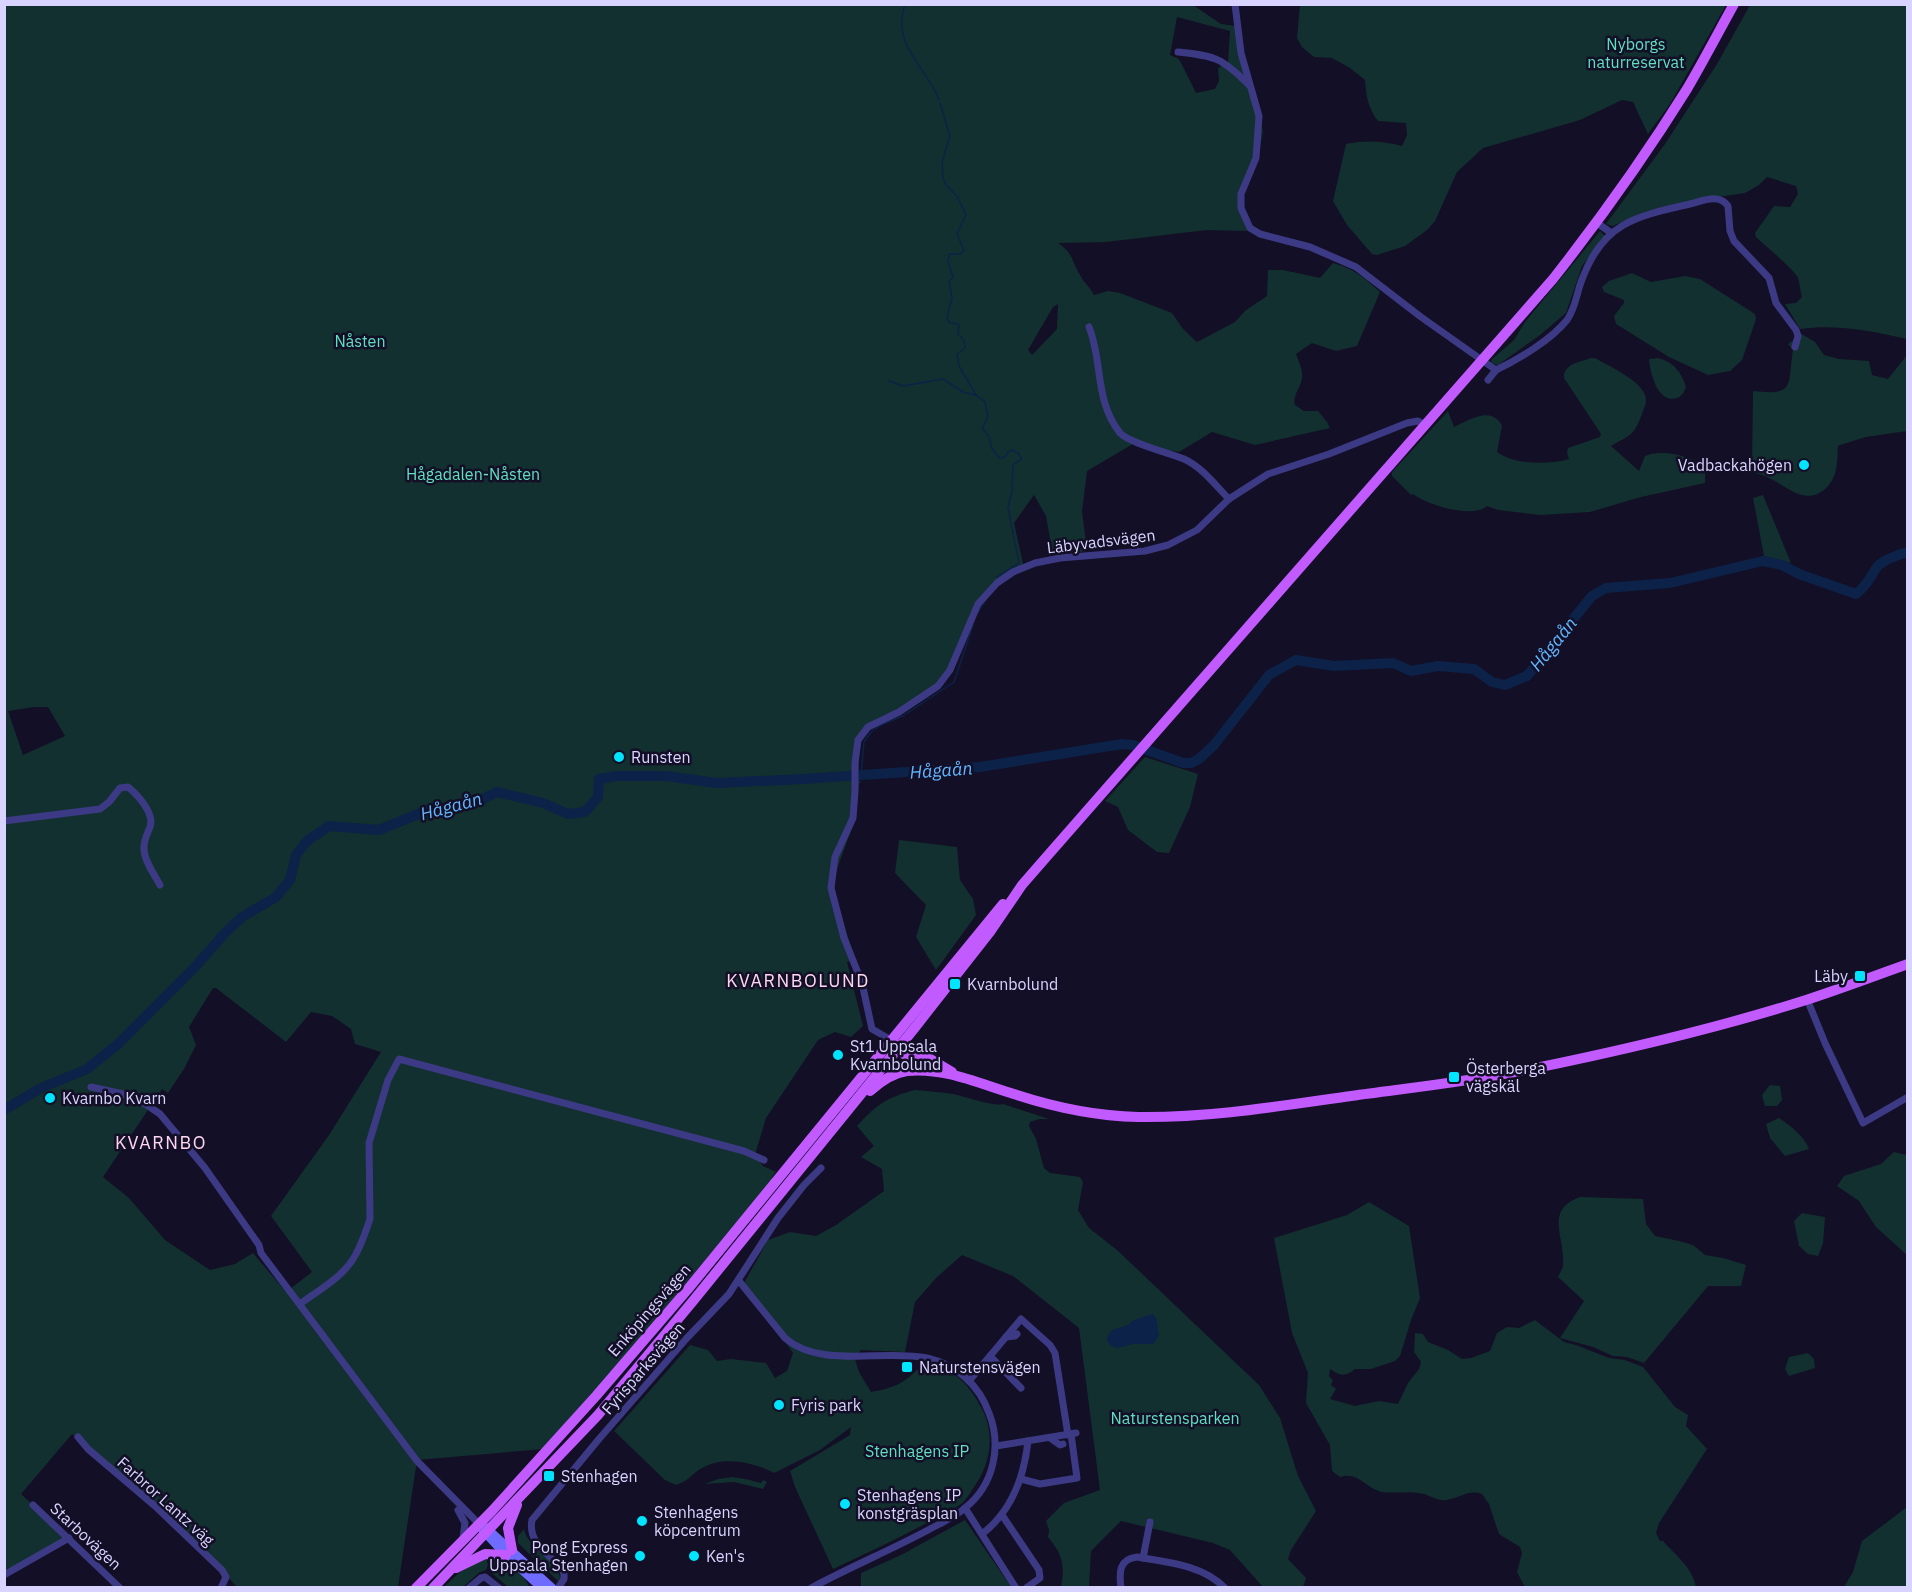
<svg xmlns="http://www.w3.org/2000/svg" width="1912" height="1592" font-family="'IBM Plex Sans',sans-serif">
<rect width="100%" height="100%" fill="#130f26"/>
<g fill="#12302f" fill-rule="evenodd">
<path d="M4,5H1193L1221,24L1236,26L1242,61L1263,131L1258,159L1243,194L1247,231L1207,230L1106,242L1058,243C1074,254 1071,260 1080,275C1084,283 1090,287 1094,295L1108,291L1120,293L1172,313L1183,329L1197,342L1235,322L1246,310L1267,296L1268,270H1283L1320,278L1333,263C1354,269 1364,277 1380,292L1357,346L1336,351L1312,343L1296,354C1299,362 1303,370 1302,378C1301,388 1292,395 1295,405L1304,411H1318L1327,422L1330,428L1255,445L1212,432L1179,452L1133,444L1087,471L1082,511L1087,551L1053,555L1046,516L1034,495L1014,523L1024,568L1004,578L982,600L946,678L871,728L858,742L859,781L862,782L859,783L856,817L834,877L835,896L855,959L847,962L863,1026L851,1037L835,1032L818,1040L766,1118L755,1155L763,1166L776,1172L772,1177L773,1179L594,1393L543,1449L417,1460L398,1587H237L190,1537L123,1476L72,1434L21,1494L69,1538L5,1575ZM1177,17L1230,31L1228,62L1218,68L1219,81L1215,89L1196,93L1179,59L1170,55ZM1058,304L1057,329L1032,355L1028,350L1053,307ZM34,707H48L65,736L23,755L8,711ZM213,988H216L286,1042L311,1012L332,1016L338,1020L351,1029L355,1044L381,1052L329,1135L271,1216L312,1272L286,1292L253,1253L235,1264L210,1270L165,1240L129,1198L103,1177L162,1089L168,1093L184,1069L196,1045L189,1027Z"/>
<path d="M1300,5V4L1726,5L1670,104L1648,134L1633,102L1622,100L1580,120L1483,148L1457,172L1435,221L1427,230L1405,246L1377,255L1372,254L1347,225L1333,201L1346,144C1366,140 1383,141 1402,146L1407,135L1406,123L1378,121C1368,108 1366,96 1365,80L1350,68L1332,58L1314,57L1302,47L1297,38Z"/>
<path d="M1750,5H1907V339C1871,331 1836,324 1800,329L1785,304L1796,303L1802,297C1800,291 1800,284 1798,278C1795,270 1764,245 1756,237L1755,233L1774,206L1790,207L1798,194L1796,186L1767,177L1759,185L1745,193L1679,203L1644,212L1613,226L1606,224L1665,144L1717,64Z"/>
<path d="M1600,231L1605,236L1582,266L1566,313L1540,335L1498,365L1492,363L1491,360L1514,340L1525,322Z"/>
<path d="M1632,273L1651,282L1685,276L1700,279L1755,314L1756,319L1742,360L1730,371L1708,375L1669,357L1616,324L1614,316L1624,303V300L1604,292L1602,287L1609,281Z"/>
<path d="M1798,332L1815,342L1824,355L1839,359L1869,361L1872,375L1888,379L1907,355V431L1866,437L1840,445L1838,446C1837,464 1838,478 1824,490C1799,510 1775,471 1750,473L1752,467L1753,391C1797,396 1787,385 1793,350L1788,344L1795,339Z"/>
<path d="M1591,358H1595C1608,366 1648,383 1646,401C1646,405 1643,410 1642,414C1634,436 1630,435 1611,446L1639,471L1645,456C1661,448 1697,457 1705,469V483L1641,497L1590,512L1540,515L1498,510L1487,506C1473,519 1427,505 1413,494L1411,495L1392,476V472L1448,411L1454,427C1469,420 1492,405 1502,426L1497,452C1515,465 1548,465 1569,459L1567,453L1568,448L1600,437L1601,434L1564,378C1563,364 1580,362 1591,358Z"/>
<path d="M1658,358C1674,362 1681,372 1686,387C1684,392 1682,396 1677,398C1657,404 1650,372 1649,359Z"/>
<path d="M1763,495L1791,563L1764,556L1753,498Z"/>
<path d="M1145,757L1198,774L1190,807L1169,853L1157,852L1128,830L1118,807L1105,801Z"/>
<path d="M899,840L957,847L960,880L973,899L976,915L936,970L916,937L926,905L895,873Z"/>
<path d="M1770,1085L1780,1086L1782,1100L1777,1106H1765L1762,1095Z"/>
<path d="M915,1090C927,1091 940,1092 953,1094C964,1096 994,1107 1003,1104L1049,1119H1039L1030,1122L1029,1126L1036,1139L1044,1168L1050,1173L1080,1177L1083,1182L1078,1210L1089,1228L1117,1250L1259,1385L1280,1418L1298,1476L1316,1511L1291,1550L1288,1559L1306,1578L1303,1587H1263L1230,1550L1213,1543L1121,1521L1091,1551L1089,1587H1061C1064,1572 1064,1558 1054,1545C1052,1542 1050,1540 1048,1537L1049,1530L1046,1521L1064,1503L1100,1490L1079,1328L1013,1276L962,1255L936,1278L915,1302L905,1352L861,1350L855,1359L859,1372L871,1392C898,1387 904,1383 923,1364C954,1368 968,1382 982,1409C996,1436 990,1466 972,1490C969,1495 965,1501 961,1504C952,1511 942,1515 932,1520C900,1538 867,1553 833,1569L795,1487L790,1471L850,1435L851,1427L820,1450L774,1473C754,1462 724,1456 704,1467C692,1473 689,1481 676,1485L665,1480L614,1431L690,1345L708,1350L717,1361L731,1359L766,1363L775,1378L787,1371L793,1353L744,1283L768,1240L790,1232L816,1236L836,1225L884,1191L882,1169L861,1157L874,1146L857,1126C876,1105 887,1097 915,1090Z"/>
<path d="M1779,1118C1792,1127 1803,1135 1809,1149L1785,1156L1770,1138L1766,1124Z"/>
<path d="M1894,1152L1907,1155V1255L1876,1227L1859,1201L1837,1186L1844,1176L1881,1164Z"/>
<path d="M1580,1197L1643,1199L1646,1224L1655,1236L1679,1241L1693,1245L1705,1255L1723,1258L1746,1265L1741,1286H1708L1644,1363L1627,1357L1613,1356L1593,1347L1560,1338L1584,1301L1558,1277C1560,1273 1563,1268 1563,1264C1565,1237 1544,1210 1580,1197Z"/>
<path d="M1369,1202L1409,1226L1420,1298L1411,1320L1400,1356L1395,1361L1371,1369H1355C1346,1377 1340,1376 1330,1369L1329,1376L1333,1380L1331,1385L1336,1389L1330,1399L1355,1406L1379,1401L1398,1404L1408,1383L1419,1369L1421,1362L1414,1352L1415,1333L1423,1334L1428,1342L1448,1350L1462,1359L1471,1358L1490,1351L1497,1333L1507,1327L1519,1328L1535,1320L1564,1342L1576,1345L1609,1358L1625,1360L1643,1367L1675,1407L1688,1415L1686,1426L1707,1449L1659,1523L1656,1533L1660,1541H1663C1676,1556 1692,1567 1696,1587H1525L1517,1572L1522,1553L1520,1547L1499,1534L1489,1504L1482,1494C1467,1489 1459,1499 1446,1500C1439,1501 1430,1496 1424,1494C1410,1490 1396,1494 1382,1492C1365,1488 1358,1471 1340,1477L1332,1471L1330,1445L1306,1403L1308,1373L1292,1333L1274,1238L1347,1215Z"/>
<path d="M1802,1213L1825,1217L1823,1243L1818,1256L1808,1254L1799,1246L1794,1221Z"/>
<path d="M1808,1353L1814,1359L1815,1368L1789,1376L1785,1369L1789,1357Z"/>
<path d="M732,1477L746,1479L761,1483L763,1480L767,1482L763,1489L734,1482L705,1484L718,1479Z"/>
<path d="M1907,1507V1587H1844L1853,1572L1862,1541Z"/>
<path d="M965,1520L1011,1587H861V1573L901,1555Z"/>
<path d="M524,1529C529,1551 558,1559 560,1578L558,1581L518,1543V1536Z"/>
<path d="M486,1557L488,1565L486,1570L480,1572L463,1587L443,1588L466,1566Z"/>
<path d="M491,1558C507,1557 523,1572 529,1587H508L492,1573Z"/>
</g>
<path fill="#0c2248" d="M1152,1314L1156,1317L1159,1336L1153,1344H1134L1117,1348L1111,1346L1107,1341V1337L1112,1330L1126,1326L1134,1320Z"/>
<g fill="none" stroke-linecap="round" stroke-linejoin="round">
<g stroke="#0c2248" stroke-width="1.5">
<path d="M905,4C891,47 926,65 939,100"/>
<path d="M940,103L950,136L942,162L943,178L946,185L957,196L966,215L957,234L964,250L961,254H950L948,261L953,278L949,281L952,298L947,317L949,323H954L959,325L958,334L964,340L965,348L957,354L959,366L976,395L985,402L988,417L982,428L990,438L991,447L999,458L1005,457L1008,452L1013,450L1018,453L1022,459L1013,465L1012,491L1008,508L1019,563L997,577"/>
<path d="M889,381L903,386L943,379L963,392L976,395"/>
<path d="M978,612L987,598"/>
<path d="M861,774L864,742L871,732L881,725L903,716L954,682L973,625"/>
</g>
<path stroke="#0c2248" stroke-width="10" d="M4,1110L41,1088L87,1069L118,1044L195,967L225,933L242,917L276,897L290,880L296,855L307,841L329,826L379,830L431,809L473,804L497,792L543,803L568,814L585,812L598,797L599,779L617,776H666L717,783L803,779L980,767L1122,744L1133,745L1183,763H1191L1199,759L1214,745L1269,675L1296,660L1334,666L1393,663L1411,671L1438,666L1474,669L1492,682L1505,685L1527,676L1592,596L1606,588L1670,583L1763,561L1782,565L1799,574L1856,594C1869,583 1868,580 1877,567C1884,559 1898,555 1908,552"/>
<g stroke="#3d3a85" stroke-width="7">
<path d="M1235,4L1241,53L1259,116L1256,158L1241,194V208L1250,228L1260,234L1310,247L1356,267L1421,317L1496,370C1519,359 1551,340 1567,320C1576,308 1577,290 1583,277C1604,222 1637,216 1690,204C1702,201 1719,193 1728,206L1730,231L1734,241L1769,278L1776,303L1796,330L1798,336L1795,347"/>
<path d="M1178,52C1216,56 1222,58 1249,85"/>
<path d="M1597,223L1610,232"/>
<path d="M1089,327C1103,361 1094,400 1120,433C1129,443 1170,453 1184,459C1202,467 1216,486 1229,499"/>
<path d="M1488,380L1496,370"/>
<path d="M4,821L100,809L109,802L120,788L128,787C138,795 155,814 150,827C147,835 143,841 144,850C145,862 154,874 160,885"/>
<path d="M1807,999L1825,1043L1863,1123L1908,1097"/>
<path d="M891,1040L872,1029L862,983L844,938L831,888L835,857L853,818L855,791V763L858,740L868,727L899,712L938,686L950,670L978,604L997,583L1013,572L1035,563L1060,558L1145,551L1168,545L1197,530L1229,499L1268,474L1329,454L1407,423L1418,421L1425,425"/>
<path d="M91,1087L123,1094L147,1105L160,1114L205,1168L259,1245L261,1253L417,1461L479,1524"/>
<path d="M739,1281L785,1338C820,1369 884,1349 927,1358C957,1365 979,1385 989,1413C1002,1446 994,1485 965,1508C955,1517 941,1523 930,1529C891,1550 850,1567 811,1588"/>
<path d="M300,1304C319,1290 345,1276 356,1254C362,1243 366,1231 370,1219L369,1143L388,1080L399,1059L744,1151L764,1160"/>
<path d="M1006,1337L1015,1336L1017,1334"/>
<path d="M990,1356L1021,1388"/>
<path d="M969,1381L1021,1319L1050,1345L1055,1353L1068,1435"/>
<path d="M78,1437L88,1449L155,1506L222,1570L226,1577L221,1588"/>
<path d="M1050,1438L1060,1445L1063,1444"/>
<path d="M996,1446L1076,1433"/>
<path d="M1021,1479L1040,1484L1077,1478L1071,1434"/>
<path d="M33,1505L120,1588"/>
<path d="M965,1508L1016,1588"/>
<path d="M458,1510L465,1523L463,1538"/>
<path d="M1002,1515L1039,1570L1040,1578L1026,1588"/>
<path d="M982,1534C1012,1511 1024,1478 1028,1441"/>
<path d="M1143,1558L1150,1522"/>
<path d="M4,1575L69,1538"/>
<path d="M469,1588L481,1578L485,1577L499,1588"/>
<path d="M558,1588L564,1579V1573C553,1555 527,1545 532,1520L599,1439L686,1339L729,1294L778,1218L804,1185L821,1168"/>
<path d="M1121,1588C1119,1572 1119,1559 1137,1557C1167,1562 1203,1565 1225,1588"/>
</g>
<g stroke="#6f6bff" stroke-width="9">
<path d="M485,1527L552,1588"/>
<path d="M482,1529L506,1555L542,1588"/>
</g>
<g stroke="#c25bff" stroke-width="10">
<path d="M896,1044L906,1056L930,1070"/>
<path d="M899,1046L917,1051L952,1072"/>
<path d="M870,1091C881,1081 893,1073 907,1071C945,1067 982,1085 1017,1095C1054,1107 1098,1116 1138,1117C1209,1118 1280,1106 1351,1096C1409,1088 1468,1082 1526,1070C1620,1051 1715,1029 1806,1000C1840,989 1874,976 1908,964"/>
<path d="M512,1550L508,1528L517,1505"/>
<path d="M456,1568L485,1554L506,1555"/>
<path d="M416,1588L492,1511L596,1396L688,1289L1003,904"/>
<path d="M433,1588L598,1415L693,1301L913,1030L990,932L1022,885L1049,854L1553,279C1601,218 1646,155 1687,89C1703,62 1718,33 1734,4"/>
</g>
</g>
<g fill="#00e5ff" stroke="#130f26" stroke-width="2">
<circle cx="1804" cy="465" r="6"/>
<circle cx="619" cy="757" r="6"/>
<rect x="1854" y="970" width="12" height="12" rx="3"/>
<rect x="949" y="978" width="12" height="12" rx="3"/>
<circle cx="838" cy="1055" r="6"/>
<rect x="1448" y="1071" width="12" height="12" rx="3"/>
<circle cx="50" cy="1098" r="6"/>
<rect x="901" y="1361" width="12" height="12" rx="3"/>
<circle cx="779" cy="1405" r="6"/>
<rect x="543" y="1470" width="12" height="12" rx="3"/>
<circle cx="845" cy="1504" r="6"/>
<circle cx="642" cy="1521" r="6"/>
<circle cx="640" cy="1556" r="6"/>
<circle cx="694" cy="1556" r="6"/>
</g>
<g text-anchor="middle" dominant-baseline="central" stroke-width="5" stroke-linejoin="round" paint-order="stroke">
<g font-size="16" fill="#5fe0c0" stroke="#130f26">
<text x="1636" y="44">Nyborgs<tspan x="1636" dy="18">naturreservat</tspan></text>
<text x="360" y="341">Nåsten</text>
<text x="473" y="474">Hågadalen-Nåsten</text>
<text x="1175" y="1418">Naturstensparken</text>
<text x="917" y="1451">Stenhagens IP</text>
</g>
<g font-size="16" fill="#d9d4ff" stroke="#130f26" text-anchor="start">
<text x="1792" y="465" text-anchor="end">Vadbackahögen</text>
<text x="631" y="757">Runsten</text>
<text x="1848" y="976" text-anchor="end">Läby</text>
<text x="967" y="984">Kvarnbolund</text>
<text x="850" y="1046">St1 Uppsala<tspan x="850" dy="18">Kvarnbolund</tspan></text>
<text x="1466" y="1068">Österberga<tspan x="1466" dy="18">vägskäl</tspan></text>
<text x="62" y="1098">Kvarnbo Kvarn</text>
<text x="919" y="1367">Naturstensvägen</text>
<text x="791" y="1405">Fyris park</text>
<text x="561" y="1476">Stenhagen</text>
<text x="857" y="1495">Stenhagens IP<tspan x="857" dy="18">konstgräsplan</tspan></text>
<text x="654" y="1512">Stenhagens<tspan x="654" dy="18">köpcentrum</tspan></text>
<text x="628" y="1547" text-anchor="end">Pong Express<tspan x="628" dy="18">Uppsala Stenhagen</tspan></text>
<text x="706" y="1556">Ken's</text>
</g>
<g font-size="16" fill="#d9d4ff" stroke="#130f26">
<text transform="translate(1101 541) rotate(-7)">Läbyvadsvägen</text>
<text transform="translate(649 1310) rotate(-49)">Enköpingsvägen</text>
<text transform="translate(643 1368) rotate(-49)">Fyrisparksvägen</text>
<text transform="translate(166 1501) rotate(42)">Farbror Lantz väg</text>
<text transform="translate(86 1536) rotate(43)">Starbovägen</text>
</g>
<g font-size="18" font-style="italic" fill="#62b6ff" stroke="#130f26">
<text transform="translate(1553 644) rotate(-51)">Hågaån</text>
<text transform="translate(941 770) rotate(-4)">Hågaån</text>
<text transform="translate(451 806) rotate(-15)">Hågaån</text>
</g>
<g font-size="18" letter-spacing="1.5" fill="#ffd6f0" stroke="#130f26">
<text x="798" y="980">KVARNBOLUND</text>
<text x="161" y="1142">KVARNBO</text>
</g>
</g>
<rect width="1912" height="1592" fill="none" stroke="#d9d4ff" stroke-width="12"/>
</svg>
